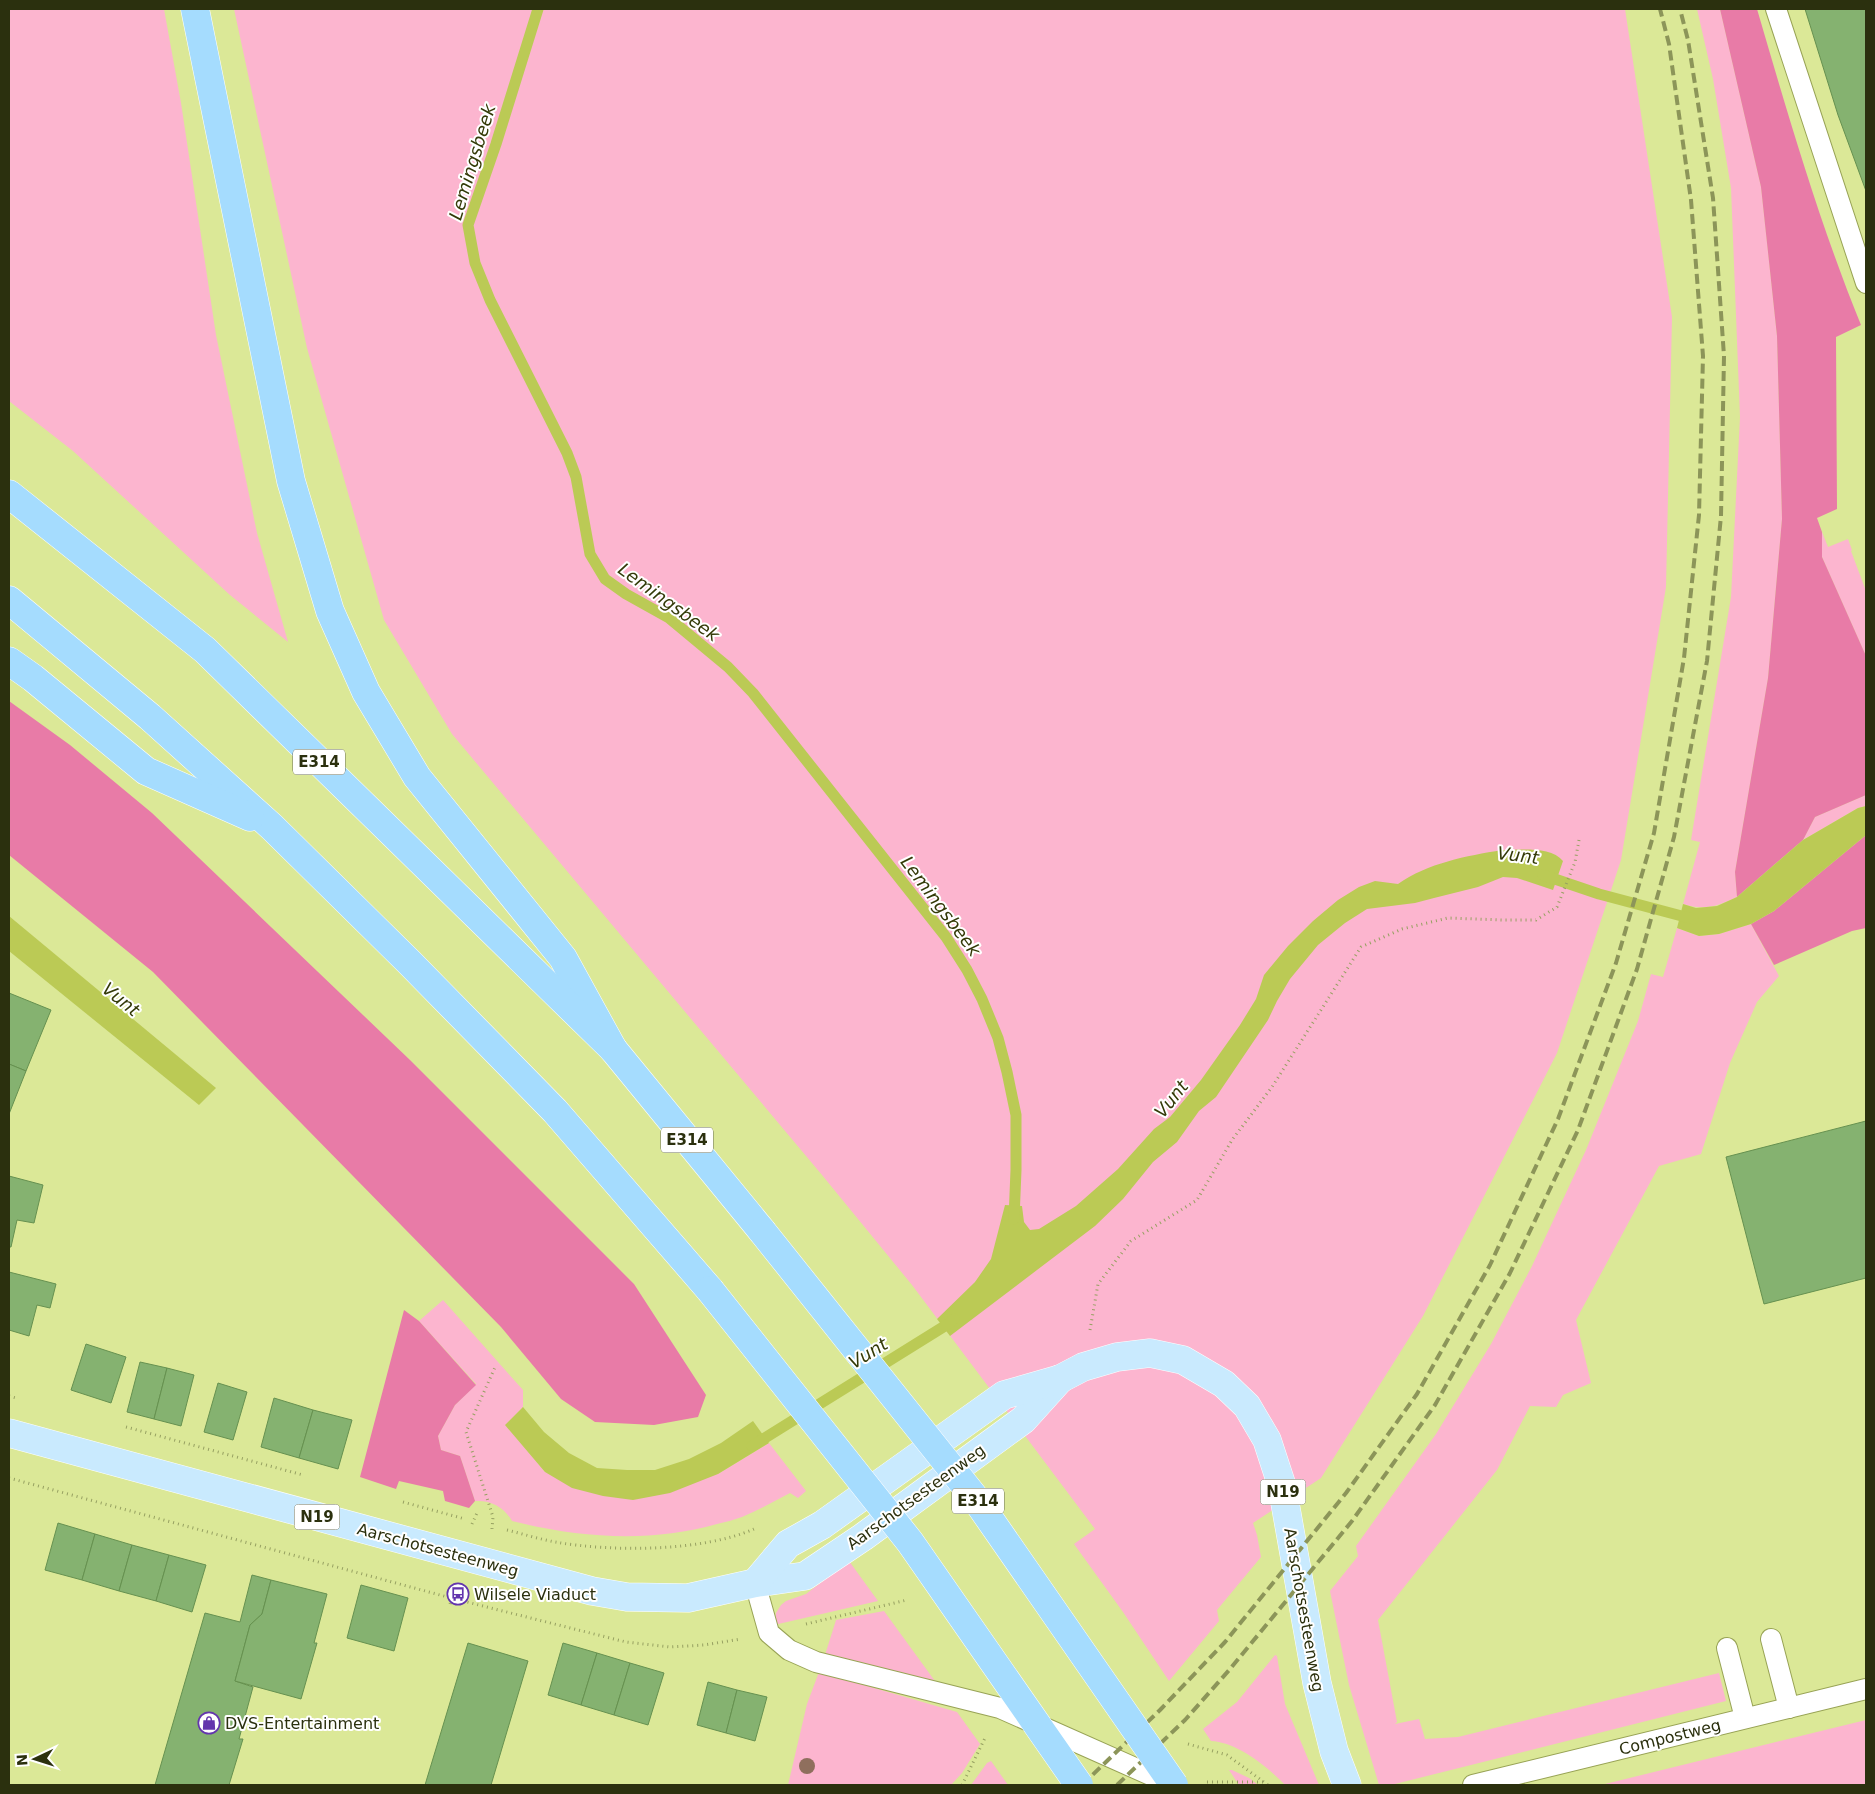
<svg xmlns="http://www.w3.org/2000/svg" width="1875" height="1794" font-family="'DejaVu Sans',sans-serif">
<rect width="100%" height="100%" fill="#dbe897"/>
<g fill="#fcb5cf">
<path d="M9,9H164L181,103L216,335L257,533L288,642L230,595L73,451L9,401Z"/>
<path d="M234,9H1625L1672,317L1666,587L1621,860L1557,1053L1423,1316L1321,1478L1253,1523L1257,1535L1261,1557L1217,1610L1219,1621L1169,1681L1123,1612L1074,1544L1095,1529L912,1285L822,1175L452,734L384,620L307,348Z"/>
<path d="M1697,9H1720L1761,187L1777,336L1782,519L1768,678L1735,872L1737,897C1717,906 1705,911 1683,904L1700,842L1691,840L1731,597L1740,417L1731,188L1713,79Z"/>
<path d="M1822,532L1828,547L1848,539L1852,550L1851,551L1866,591V656L1822,557Z"/>
<path d="M1866,795V806L1858,808L1803,840L1815,817Z"/>
<path d="M1751,924L1779,976L1757,1002L1730,1063L1701,1154L1659,1166L1576,1320L1591,1383L1563,1395L1556,1407L1530,1406L1497,1470L1378,1620L1397,1722L1395,1724L1419,1719L1425,1739L1458,1737L1719,1673L1726,1701L1391,1785H1379L1349,1685L1330,1591L1358,1556L1356,1546L1436,1434L1491,1344L1532,1266L1586,1150L1638,1021L1651,974L1663,977L1677,928L1699,936L1719,934Z"/>
<path d="M443,1300L523,1390V1407L506,1425L545,1472L718,1474L769,1443L806,1491L798,1498L790,1493C775,1501 759,1510 742,1517C734,1520 725,1522 717,1524C650,1543 579,1538 512,1521C504,1507 491,1500 475,1501L460,1456L441,1450L438,1436L455,1405L476,1384L419,1321Z"/>
<path d="M849,1561L878,1601L774,1625L776,1613L781,1605L786,1601L806,1594Z"/>
<path d="M884,1611L940,1688L825,1655L836,1620Z"/>
<path d="M1275,1655L1277,1656L1285,1704L1319,1785H1285C1268,1767 1237,1742 1211,1741L1203,1729L1237,1702Z"/>
<path d="M819,1672L957,1712L980,1744L962,1773L951,1785H788L807,1704Z"/>
<path d="M1866,1720V1785H1601Z"/>
<path d="M991,1761L1008,1785H971L987,1763Z"/>
<path d="M1229,1770H1232L1249,1778L1258,1785H1239Z"/>
</g>
<g fill="#e87ba7">
<path d="M1720,9H1757C1788,115 1819,222 1861,325L1836,337L1837,509L1817,518L1822,532V557L1866,656V795L1815,817L1803,840L1737,897L1735,872L1768,678L1782,519L1777,336L1761,187Z"/>
<path d="M9,701L70,745L152,813L410,1060L634,1284L706,1395L698,1417L654,1425L595,1422L561,1399L501,1327L153,972L9,855Z"/>
<path d="M1866,835V928L1852,931L1774,965L1751,924L1774,911Z"/>
<path d="M404,1310L419,1321L476,1385L455,1405L438,1436L441,1450L460,1456L475,1501L469,1508L445,1501L443,1491L399,1481L396,1489L360,1477Z"/>
</g>
<g fill="#bbca55">
<path d="M1866,806V835L1774,911L1751,924L1719,934L1699,936L1677,928L1683,904L1696,908L1717,906L1737,897L1803,840L1858,808Z"/>
<path d="M1502,850C1520,850 1551,846 1563,861L1553,890L1517,878L1503,877L1478,887L1434,898L1415,903L1367,909L1345,923L1318,945L1290,979L1277,1001L1268,1020L1216,1097L1199,1111L1177,1142L1153,1162L1123,1199L1095,1226L950,1336L937,1319L975,1282L991,1259L1005,1205L1022,1206L1024,1222L1030,1230L1039,1229L1076,1206L1118,1169L1154,1129L1170,1117L1201,1080L1240,1025L1256,999L1264,975L1288,946L1313,921L1338,900L1359,887L1375,881L1398,884C1428,863 1466,856 1502,850Z"/>
<path d="M9,916L216,1088L199,1105L9,951Z"/>
<path d="M523,1407L544,1432L569,1453L597,1468L627,1470H655L689,1459L721,1443L753,1421L769,1443L718,1474L670,1493L633,1500L603,1496L572,1488L545,1472L505,1425Z"/>
</g>
<g fill="none" stroke-linecap="round" stroke-linejoin="round">
<g stroke="#bbca55" stroke-width="11">
<path d="M538,9L496,144L468,225L475,263L490,300L567,453L576,477L590,554L605,579L626,594L669,618L728,667L753,693L946,937L967,970L982,999L998,1038L1007,1072L1016,1115V1170L1014,1219"/>
<path d="M1543,875L1599,894L1693,919"/>
<path d="M752,1446L948,1324L954,1319"/>
</g>
</g>
<g fill="#85b270" stroke="#669150">
<path d="M1805,9H1866V191L1838,115Z"/>
<path d="M9,993L51,1010L26,1071L9,1064Z"/>
<path d="M9,1064L26,1071L9,1114Z"/>
<path d="M1866,1121V1278L1764,1304L1726,1157Z"/>
<path d="M9,1176L43,1185L34,1223L17,1220L11,1247H9Z"/>
<path d="M9,1272L56,1284L50,1308L37,1305L29,1336L9,1330Z"/>
<path d="M86,1344L126,1357L111,1403L71,1390Z"/>
<path d="M140,1362L167,1368L154,1419L127,1412Z"/>
<path d="M167,1368L194,1375L181,1426L154,1419Z"/>
<path d="M218,1383L247,1392L233,1440L204,1432Z"/>
<path d="M274,1398L313,1410L299,1458L261,1447Z"/>
<path d="M313,1410L352,1420L338,1469L299,1458Z"/>
<path d="M58,1523L95,1534L82,1580L45,1570Z"/>
<path d="M95,1534L132,1545L119,1591L82,1580Z"/>
<path d="M132,1545L169,1555L156,1601L119,1591Z"/>
<path d="M169,1555L206,1565L192,1612L156,1601Z"/>
<path d="M252,1575L271,1580L262,1614L250,1625L235,1681L253,1687L239,1739H243L229,1785H155L205,1613L240,1622Z"/>
<path d="M271,1580L327,1594L314,1643H317L301,1699L235,1681L250,1625L262,1614Z"/>
<path d="M361,1585L408,1598L394,1651L347,1638Z"/>
<path d="M468,1643L528,1661L491,1785H425Z"/>
<path d="M563,1643L597,1653L581,1705L548,1695Z"/>
<path d="M597,1653L630,1663L614,1715L581,1705Z"/>
<path d="M630,1663L664,1673L648,1725L614,1715Z"/>
<path d="M708,1682L737,1690L726,1733L697,1725Z"/>
<path d="M737,1690L767,1697L755,1741L726,1733Z"/>
</g>
<g fill="none" stroke-linecap="round" stroke-linejoin="round">
<g stroke="#98a355" stroke-width="22">
<g id="service">
<path d="M1776,9L1866,283"/>
<path d="M755,1583L769,1633L789,1650L816,1662L1000,1708L1173,1785"/>
<path d="M1771,1639L1789,1708"/>
<path d="M1727,1648L1745,1718"/>
<path d="M1473,1785L1866,1689"/>
</g>
</g>
<g stroke="#fff" stroke-width="29">
<g id="primary">
<path d="M9,1433L592,1591L627,1597L688,1598L755,1583L805,1576L863,1537L1023,1420L1060,1379"/>
<path d="M755,1583L788,1544L822,1525L1004,1395L1060,1379L1083,1367L1117,1357L1150,1353L1183,1360L1224,1384L1247,1406L1267,1440L1282,1486L1317,1683L1334,1751L1347,1785"/>
</g>
</g>
<g stroke="#fff" stroke-width="29">
<g id="motorway">
<path d="M195,9L291,481L330,611L366,692L417,777L563,958L613,1049"/>
<path d="M9,494L205,650L613,1049L762,1231"/>
<path d="M9,600L150,717L272,827L410,963L555,1111L710,1290"/>
<path d="M9,661L33,678L146,771L250,817"/>
</g>
</g>
<g stroke="#96a061" stroke-width="3" stroke-dasharray="1 4" stroke-linecap="butt">
<path d="M1090,1330L1098,1284L1131,1241L1197,1200L1232,1140L1272,1087L1361,947L1402,929L1448,918L1504,920H1536L1557,907L1575,862L1579,840"/>
<path d="M9,1396L16,1398"/>
<path d="M126,1427L303,1475"/>
<path d="M9,1478L451,1598L626,1642L670,1647L704,1645L741,1639"/>
<path d="M403,1502L465,1519"/>
<path d="M472,1524L477,1513"/>
<path d="M492,1529L493,1517L466,1432L496,1365"/>
<path d="M507,1530C523,1534 539,1539 555,1542C612,1552 701,1552 754,1529"/>
<path d="M450,1604L454,1589"/>
<path d="M806,1624L907,1600"/>
<path d="M1188,1744L1227,1755L1268,1785"/>
<path d="M1207,1782H1265"/>
<path d="M962,1785L986,1736"/>
</g>
<use href="#service" stroke="#fff" stroke-width="20"/>
<use href="#primary" stroke="#c9eafe" stroke-width="28"/>
<use href="#motorway" stroke="#a5dcfe" stroke-width="28"/>
<g stroke="#8c9559" stroke-width="4" stroke-dasharray="10 5" stroke-linecap="butt">
<path d="M1082,1785L1160,1710L1225,1642L1346,1493L1417,1394L1490,1265L1558,1119L1616,963L1654,833L1684,658L1699,515L1703,356L1691,200L1669,44L1660,9"/>
<path d="M1117,1785L1185,1720L1230,1669L1352,1521L1435,1405L1510,1273L1578,1130L1637,969L1674,837L1707,661L1721,516L1724,356L1713,198L1688,40L1680,9"/>
</g>
<g stroke="#fff" stroke-width="29" stroke-linecap="butt">
<g id="motorway-bridge">
<path d="M762,1231L975,1498L1174,1785"/>
<path d="M710,1290L910,1542L1079,1785"/>
</g>
</g>
<use href="#motorway-bridge" stroke="#a5dcfe" stroke-width="28"/>
</g>
<circle fill="#8f6f5d" cx="807" cy="1766" r="8"/>
<defs>
<g id="bus-ring" transform="scale(1.125)"><circle r="9.5" fill="#fff" stroke="#6335ad" stroke-width="1.5"/><path d="M-5-6H5V4H4V6H2V4H-2V6H-4V4H-5ZM-3.5-4V0h7V-4ZM-3.5 1.2v1.5H-2V1.2ZM2 1.2v1.5H3.5V1.2Z" fill="#6335ad"/></g>
<g id="shop-ring" transform="scale(1.125)"><circle r="9.5" fill="#fff" stroke="#6335ad" stroke-width="1.5"/><path d="M-5-2.5h2.3a2.7 3.5 0 0 1 5.4 0H5L5.5 6h-11ZM-1.5-2.5h3a1.5 2.3 0 0 0-3 0Z" fill="#6335ad"/></g>
</defs>
<g fill-rule="evenodd">
<use href="#bus-ring" x="458" y="1594"/>
<use href="#shop-ring" x="209" y="1723"/>
</g>
<g text-anchor="middle" dominant-baseline="central" stroke-width="4" stroke-linejoin="round" paint-order="stroke">
<g fill="#fff" stroke="#6b6e56" stroke-width="1">
<rect x="293" y="749.5" width="52" height="25" rx="4"/>
<rect x="661" y="1127.5" width="52" height="25" rx="4"/>
<rect x="1260.5" y="1479.5" width="45" height="25" rx="4"/>
<rect x="952" y="1488.5" width="52" height="25" rx="4"/>
<rect x="294.5" y="1504.5" width="45" height="25" rx="4"/>
</g>
<g font-size="15" font-weight="bold" fill="#2b300e">
<text x="319" y="762">E314</text>
<text x="687" y="1140">E314</text>
<text x="1283" y="1492">N19</text>
<text x="978" y="1501">E314</text>
<text x="317" y="1517">N19</text>
</g>
<g font-size="16" fill="#2b300e" stroke="#fff">
<text transform="translate(916 1497) rotate(-36)">Aarschotsesteenweg</text>
<text transform="translate(438 1550) rotate(15)">Aarschotsesteenweg</text>
<text transform="translate(1304 1610) rotate(80)">Aarschotsesteenweg</text>
<text transform="translate(1670 1737) rotate(-14)">Compostweg</text>
</g>
<g font-size="16" fill="#2b300e" stroke="#fff" text-anchor="start">
<text x="474" y="1594">Wilsele Viaduct</text>
<text x="225" y="1723">DVS-Entertainment</text>
</g>
<g font-size="18" font-style="italic" fill="#343a08" stroke="#fff">
<text transform="translate(472 162) rotate(-73)">Lemingsbeek</text>
<text transform="translate(669 602) rotate(36)">Lemingsbeek</text>
<text transform="translate(1518 855) rotate(7)">Vunt</text>
<text transform="translate(941 906) rotate(53)">Lemingsbeek</text>
<text transform="translate(121 999) rotate(39)">Vunt</text>
<text transform="translate(1171 1099) rotate(-51)">Vunt</text>
<text transform="translate(868 1353) rotate(-32)">Vunt</text>
</g>
</g>
<rect width="1875" height="1794" fill="none" stroke="#2b300e" stroke-width="20"/>
<g transform="translate(35 1759) rotate(266)" stroke="#ffffff" stroke-width="4" paint-order="stroke">
<path d="M0-4L9 19L0 12L-9 19Z" fill="#2b300e"/>
<text y="-8" font-size="14" font-weight="bold" text-anchor="middle" fill="#2b300e">N</text>
</g>
</svg>
